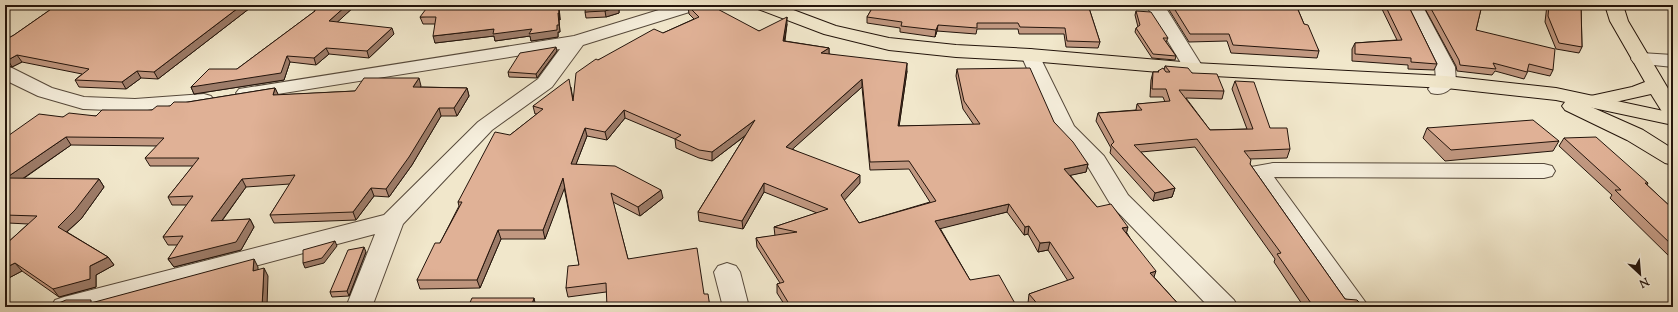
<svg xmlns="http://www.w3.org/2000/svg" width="1678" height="312" font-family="'Sorts Mill Goudy',serif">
<rect width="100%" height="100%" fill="#f1e7cb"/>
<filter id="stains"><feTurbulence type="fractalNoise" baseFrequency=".005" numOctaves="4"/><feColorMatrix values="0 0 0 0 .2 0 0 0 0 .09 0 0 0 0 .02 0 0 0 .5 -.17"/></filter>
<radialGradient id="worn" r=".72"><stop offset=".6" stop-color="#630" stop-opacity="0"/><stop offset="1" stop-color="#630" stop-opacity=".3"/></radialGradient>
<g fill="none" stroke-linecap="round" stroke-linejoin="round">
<g stroke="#56493b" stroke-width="2">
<g id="minor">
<path d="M675,5H702L699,9L583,45L552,87L492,130L403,224L372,307H346L375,234L101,307H51L55,300L64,297L384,215L478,122L538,79L560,49L246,99L239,97L236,93L239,89L574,36Z"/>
<path d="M1146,5H1164L1204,69L1201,73L1194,75L1187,73Z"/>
<path d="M1404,5H1422L1455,67L1456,82C1449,92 1442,96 1431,93L1428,89L1436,80L1435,67Z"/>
<path d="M1030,49L1037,51L1039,55L1074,126L1104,156L1128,195L1234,300L1238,307H1209L1111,205L1087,165L1054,129L1021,55L1023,51Z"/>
<path d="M1641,53L1673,55V67L1634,63L1631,59L1634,55Z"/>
<path d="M5,66L12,68L52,88L84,97L135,99L204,94L211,96L214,100L211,104L204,106L135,111L83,109L38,96L5,80Z"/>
<path d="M1273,163L1544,164L1552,166L1555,171L1552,176L1544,178L1274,177L1369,307H1342L1248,172L1251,167Z"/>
<path d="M727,263L736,266L740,272L749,307H723L714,272L718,266Z"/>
</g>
</g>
<g stroke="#23140b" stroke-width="2">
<path id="major" d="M755,5H780L836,26L889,38L956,45L1030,49L1194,63L1446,76L1556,88L1673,113V125L1556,100L1446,88L1194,75L1030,61L956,57L889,50L824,34L758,9Z"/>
</g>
<g stroke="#23140b" stroke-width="2">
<path id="highway" d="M1605,5H1623L1628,21L1673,97V120L1666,118L1651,94L1593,107L1589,106L1643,130L1673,149V165L1665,163L1627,140L1565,110L1562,106L1565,102L1572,100L1585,104L1583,101L1586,97L1632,87L1645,82L1610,21Z"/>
</g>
<use href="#minor" fill="#f6efdd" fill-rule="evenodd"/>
<use href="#major" fill="#f1e7cb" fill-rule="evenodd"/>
<use href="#highway" fill="#f1e7cb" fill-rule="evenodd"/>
</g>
<g fill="#c19881" stroke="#23140b" fill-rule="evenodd">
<path d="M57,5H249L250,8L158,79L141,78L126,89L79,87L75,80L82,74L22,62L12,67L5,65V40L14,35Z"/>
<path d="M315,5H356L337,22L394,34L369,58L329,54L316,65L290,62L284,80L194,94L191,87L237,69L315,11Z"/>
<path d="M559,5L560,20H559L560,32H558V37L531,41L530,36L495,41L494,36L435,43V24H423L420,17Z"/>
<path d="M851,5H1088L1100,42L1098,48L1066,47L1064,34H1019L1018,29H977L976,34L937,31L935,37L900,32V28L867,23V17L873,7Z"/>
<path d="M1166,5H1296L1304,24L1319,51L1317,58L1231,53L1227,41L1189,42Z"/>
<path d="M1380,5H1408L1437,64L1434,70L1408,69V65L1352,61V49L1355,43L1397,40Z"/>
<path d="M1423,5H1482L1476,30L1553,70L1550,76L1528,71L1524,79L1495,71L1492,75L1457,71L1456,66Z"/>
<path d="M1547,5H1581L1582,47L1579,53L1556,49L1545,22Z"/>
<path d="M688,6L759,31L787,24L785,41L829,48V54L907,71L899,126L974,125L963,109L956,76L957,69L1054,122L1088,164L1086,172L1070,175L1097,207L1127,233L1154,277L1181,307H1032L1028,303L1029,294L1068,281L1048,250L1038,252L1028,234L1024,235L1007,212L940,228L970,280L1017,307H786L777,293V284L780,283L757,247L756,238L775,236L774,227L817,213L764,192L743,229L699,221L698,212L745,136L712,161L699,158L676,148L675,139L625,118L607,140L587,136L576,164L663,198L640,216L613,202L628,259L704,294L710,307L606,292L568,297L566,288L579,265L564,187L545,239H501L480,288L420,289L417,280L440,243L459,206L458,202L510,135L537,114H535L533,106L571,87L573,100L598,60L663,33L694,19L689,14ZM862,87L870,170L909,169L930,202L859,223L844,200L860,183L792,149Z"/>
<path d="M619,8V13L606,17L586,18L585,12Z"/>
<path d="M1136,11L1168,38L1166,42L1176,56L1175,60L1152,58L1135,32L1136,28L1138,27L1135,15Z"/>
<path d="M557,51L537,78L509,77L508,72Z"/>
<path d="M1165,66L1192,73L1224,91L1222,99L1186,98L1210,130L1247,129L1232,89L1235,81L1270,128L1290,149L1287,158L1250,159V164L1345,299L1359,302L1356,307H1304L1274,262L1275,259L1195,147L1141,152L1175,188L1172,197L1153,201L1110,153L1111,148L1096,121L1098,113L1136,110L1137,104L1165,102L1163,97H1150L1151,80L1153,72H1158V71L1164,70Z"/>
<path d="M421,86L420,87L467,88L469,96L457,116H441L412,165L389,197L374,196L356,220L274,223L270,215L290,184L246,187L222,221L250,219L254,227L241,250L174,267L168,259L178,245H168L163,237L187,205H172L168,197L193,166H150L145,158L157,146L71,145L23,179H99L104,187L81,219L67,232L108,257L114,265L96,275V287L59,297L22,271L5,280V245L28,224L8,223L5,219V138L63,117L96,116L152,110L188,102L275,88L278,95L355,91Z"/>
<path d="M1427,128L1559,141L1553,151L1445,161L1423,138Z"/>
<path d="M1564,138L1648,183L1647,185L1673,209V260L1610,198L1612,195L1559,146Z"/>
<path d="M366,252L349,296L332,297L330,292Z"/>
</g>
<g fill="#9d7c69" stroke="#23140b">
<path d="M242,5H249L250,8L158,79L154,72Z"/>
<path d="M347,5H356L331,28L329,21Z"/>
<path d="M558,5H559L560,20L559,13Z"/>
<path d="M618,5H644L619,8V13L606,17L605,11Z"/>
<path d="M558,13L560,32H558V37L531,41L530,36L495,41L494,36L435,43L433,36L494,29H532Z"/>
<path d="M787,17V24L783,48V41Z"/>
<path d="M938,25L937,31L935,37L936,30Z"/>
<path d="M392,28L394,34L369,58L367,51Z"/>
<path d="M556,47L557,51L537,78L536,74Z"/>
<path d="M326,48L329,54L316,65L314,58Z"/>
<path d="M829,48V56L821,53Z"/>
<path d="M17,55L22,62L12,67L8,60Z"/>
<path d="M287,56L290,62L284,80L194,94L191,87Z"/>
<path d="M907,63V71L898,134V126Z"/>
<path d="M137,71L141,78L126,89L122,82Z"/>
<path d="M419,78L421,86L416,95L413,87Z"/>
<path d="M862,79V87L786,155V147Z"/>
<path d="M275,88L279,96L273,95Z"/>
<path d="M467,88L469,96L457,116L454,108Z"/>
<path d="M439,108L441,116L412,165L389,197L386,189Z"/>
<path d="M624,110L625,118L607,140L605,132Z"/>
<path d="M755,120V128L712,161V152Z"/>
<path d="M585,128L587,136L573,172L571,164Z"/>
<path d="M66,137L71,145L12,186L6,178Z"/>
<path d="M1088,164L1086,172L1063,177L1064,169Z"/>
<path d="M860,175V183L841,204V195Z"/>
<path d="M563,178L565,187L545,239L543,230Z"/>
<path d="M99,179L104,187L81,219L63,235L58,227Z"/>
<path d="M242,179L246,187L215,230L211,221Z"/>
<path d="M764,183V192L743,229L742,221Z"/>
<path d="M371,188L374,196L356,220L353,212Z"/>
<path d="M1175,188L1172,197L1153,201L1155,193Z"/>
<path d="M661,190L663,198L640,216L638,207Z"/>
<path d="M1009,204L1007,212L935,230V221Z"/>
<path d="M250,219L254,227L241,250L174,267L168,259Z"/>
<path d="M1029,226L1028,234L1024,235L1025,227Z"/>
<path d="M1128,227L1126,235L1122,228Z"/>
<path d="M498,230L501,239L480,288L477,280Z"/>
<path d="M335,241L337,246L324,263L305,268L303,263Z"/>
<path d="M1050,242L1048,250L1038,252L1040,243Z"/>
<path d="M364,247L366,252L349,296L347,291Z"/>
<path d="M108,257L114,265L96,275V287L59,297L53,289L90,266Z"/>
<path d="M254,259L258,267V279L253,271Z"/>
<path d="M15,263L22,271L5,280V268Z"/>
<path d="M264,268L268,276L267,307H262Z"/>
<path d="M1156,271L1153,280L1150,273Z"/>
<path d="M534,298L536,307H531Z"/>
</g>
<g fill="#e0b196" stroke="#23140b" fill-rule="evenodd">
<path d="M57,5H242L154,72L137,71L122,82L75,80L89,69L17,55L8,60L5,59V40L14,35Z"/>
<path d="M315,5H347L329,21L392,28L367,51L326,48L314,58L287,56L281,73L191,87L209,69H237L315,11Z"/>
<path d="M429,5H558L559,13H558L559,25H557V30L529,34L532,29L493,34L494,29L433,36L436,17H420Z"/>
<path d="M586,5H618V7L605,11L585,12Z"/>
<path d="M693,5H710L759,31L787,17L783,41L829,48L821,53L907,63L898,126L980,124L964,101L957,69L1030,68L1054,122L1073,142L1088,164L1064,169L1097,207L1111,204L1128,227L1122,228L1156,271L1150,273L1181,307H1040L1029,294L1074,278L1050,242L1040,243L1029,226L1025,227L1009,204L935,221L970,280L999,275L1017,307H791L777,284L784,282L756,238L797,232L774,227L828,209L764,183L742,221L698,212L755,120L712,152L699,150L675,139L681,135L624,110L605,132L585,128L571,164L615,166L661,190L638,207L611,193L628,259L697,248L704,294H708L710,307H607L606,283L566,288L568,266L579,265L563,178L543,230H498L477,280H417L435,243H440L462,202H458L495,132L510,135L543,109L533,106L569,79L573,101L576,73L596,59L598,60L654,29L663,33L699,17L688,6ZM862,79L870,162L909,161L936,201L859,223L841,195L860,175L786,147Z"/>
<path d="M874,5H1088L1100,42L1067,41L1065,28L1020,27L1018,23H977V28L938,25L936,30L901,26L902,22L867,17Z"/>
<path d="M1172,5H1296L1304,24L1308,25L1319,51L1233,45L1229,34H1190Z"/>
<path d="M1385,5H1408L1437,64L1411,62V58L1355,54V43L1402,40Z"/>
<path d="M1429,5H1482L1476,30L1555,49L1553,70L1529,64L1527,72L1493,63L1496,69L1460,65L1459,60Z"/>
<path d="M1549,5H1581L1582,47L1559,43L1548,16Z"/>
<path d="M1136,11L1151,12L1168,38H1163L1176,56L1153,54L1136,28L1140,25Z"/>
<path d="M556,47L536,74L508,72L520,53Z"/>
<path d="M1165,66L1188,68L1192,73L1217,74L1224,91L1179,90L1210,130L1253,129L1235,81L1254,82L1270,128H1287L1290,149L1244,151L1251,160L1250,164L1345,299L1357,300L1359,302L1313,306L1277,254L1281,253L1197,139L1134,145L1175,188L1155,193L1111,145L1114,142L1098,113L1142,110L1137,104L1170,101L1166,89H1152L1153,72H1159L1158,71L1163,68L1166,72H1170Z"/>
<path d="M364,78H419L413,87L467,88L454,108H439L409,157L386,189L371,188L353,212L270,215L295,175L242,179L211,221L250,219L236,242L168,259L183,236L163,237L193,196L168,197L199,158H145L164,138L66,137L6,178L99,179L75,210L58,227L108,257L90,266V279L53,289L15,263L5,268V245L37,216L5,215V213L6,212H5V138L39,114L63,117L69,113L96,116L102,110H152L157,106H170L174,102H188L275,88L273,95L355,91Z"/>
<path d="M1533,120L1559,141L1451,150L1427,128Z"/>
<path d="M1596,137L1648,183H1645L1673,209V246L1615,190H1621L1564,138Z"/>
<path d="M335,241L322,258L303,263V250Z"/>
<path d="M364,247L347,291L330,292L348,250Z"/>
<path d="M254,259L253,271L264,268L262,307H49L66,300H91V303Z"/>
<path d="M472,298H534L531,307H468Z"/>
</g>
<rect width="1678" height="312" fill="none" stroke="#f1e7cb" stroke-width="20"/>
<rect x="6" y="6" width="1666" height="300" fill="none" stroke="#23140b" stroke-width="2"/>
<rect x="10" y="10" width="1658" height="292" fill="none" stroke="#23140b"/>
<g transform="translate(1640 274) rotate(154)" stroke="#f6efdd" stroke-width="3" paint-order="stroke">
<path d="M0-3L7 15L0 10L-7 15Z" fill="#23140b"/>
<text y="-6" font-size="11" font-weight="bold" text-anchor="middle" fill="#23140b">N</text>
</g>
<rect width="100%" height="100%" filter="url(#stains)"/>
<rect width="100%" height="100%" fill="url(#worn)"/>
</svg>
